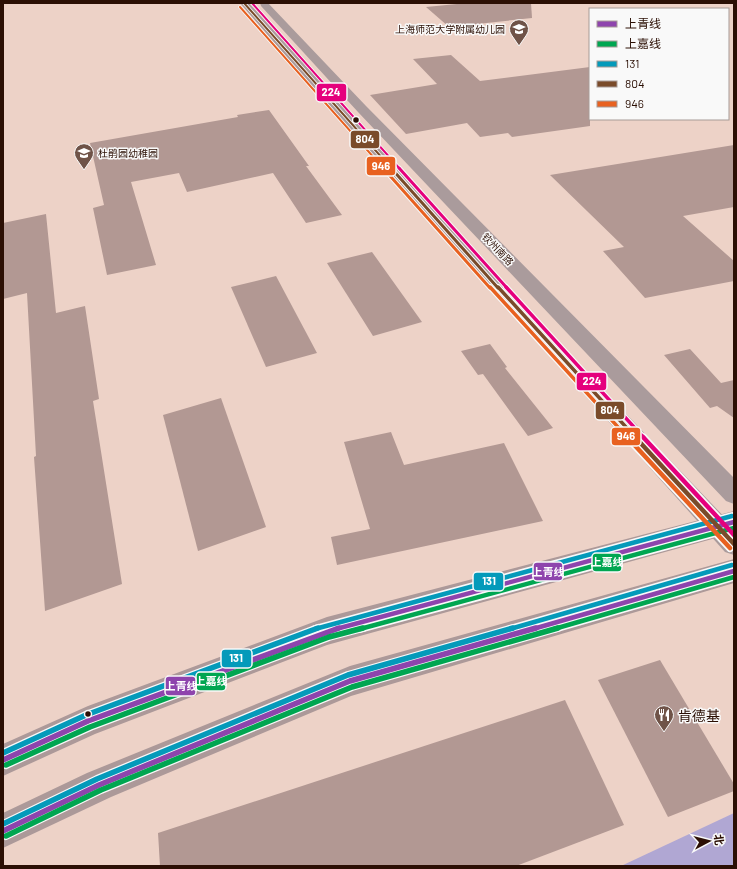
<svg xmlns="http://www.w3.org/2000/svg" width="737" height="869" font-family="Barlow,'Noto Sans SC',sans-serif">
<rect width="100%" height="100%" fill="#edd2c7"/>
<path fill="#b0a7d3" d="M734,813V866H621Z"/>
<g fill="#b29893">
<path d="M467,3H531L532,18L449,27L426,7Z"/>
<path d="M451,55L480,81L590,67V126L512,137L508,133L480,137L467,123L406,134L370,95L437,84L413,59Z"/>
<path d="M269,110L309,166H306L342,215L306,223L273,173L187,192L179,173L131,182L156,265L107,275L93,208L104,205L90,143L238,117L237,115Z"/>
<path d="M734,145V207L683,216L734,261V281L645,298L603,251L624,247L550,175Z"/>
<path d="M46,214L56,313L85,306L99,399L93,401L122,584L45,611L34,457L36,456L27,293L3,299V223Z"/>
<path d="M372,252L422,322L373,336L327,263Z"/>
<path d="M276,276L317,353L266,367L231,287Z"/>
<path d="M490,344L507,367L505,368L553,428L528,436L483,374L478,375L461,351Z"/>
<path d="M690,349L721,383L734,380V418L717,406L710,408L664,355Z"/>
<path d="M221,398L266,527L198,551L163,415Z"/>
<path d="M391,432L404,465L504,443L543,521L337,565L331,537L370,529L344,442Z"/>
<path d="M660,660L734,784V791L668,817L598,680Z"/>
<path d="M565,700L624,825L516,866H160L158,833Z"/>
</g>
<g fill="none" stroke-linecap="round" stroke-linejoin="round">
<g fill="#aa9b9c" fill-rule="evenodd">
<path d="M240,3H249C408,180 569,356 734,527V555L725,552L395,182Z"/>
<path d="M260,3H268L366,106L734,478V504L726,501L358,112L261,6Z"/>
</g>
<g fill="#ac9999" fill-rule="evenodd">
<path d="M734,511V533L327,645L95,734L3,776V744L88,706L327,617Z"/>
<path d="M734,559V583L351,696L111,797L3,848V813L87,773L350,666Z"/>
</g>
<g stroke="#f9f9f9" stroke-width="8">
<g id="bus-1-far1">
<path d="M336,629L734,522"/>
<path d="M533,629L734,571"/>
</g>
</g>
<g stroke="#f9f9f9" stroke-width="8">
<g id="bus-1">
<path d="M3,760L88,721L339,628"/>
<path d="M3,831L99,785L350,681L536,628"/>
</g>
</g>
<g stroke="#f9f9f9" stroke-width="8">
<g id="bus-2-far1">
<path d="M360,629L734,528"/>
<path d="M554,629L734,577"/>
</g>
</g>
<g stroke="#f9f9f9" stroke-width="8">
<g id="bus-2">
<path d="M6,765L90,727L329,637L363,628"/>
<path d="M6,836L101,790L352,687L558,628"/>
</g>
</g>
<g stroke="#f9f9f9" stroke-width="8">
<g id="bus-3-far1">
<path d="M315,629L732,516"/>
<path d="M510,629L732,565"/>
</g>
</g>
<g stroke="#f9f9f9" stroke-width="8">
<g id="bus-3">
<path d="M3,753L86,715L318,628"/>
<path d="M3,824L97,779L348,675L513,628"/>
</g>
</g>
<g stroke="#f9f9f9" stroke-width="3.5">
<path id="bus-4-far3" d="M244,3L392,169"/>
</g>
<g stroke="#f9f9f9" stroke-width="5">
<path id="bus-4-far2" d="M391,168L498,288"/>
</g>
<g stroke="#f9f9f9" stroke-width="6">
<path id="bus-4-far1" d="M498,287L636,438"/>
</g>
<g stroke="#f9f9f9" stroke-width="8">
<path id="bus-4" d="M635,437L734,544"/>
</g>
<g stroke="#f9f9f9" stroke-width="3.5">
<path id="bus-5-far3" d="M240,7L384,169"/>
</g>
<g stroke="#f9f9f9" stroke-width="5">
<path id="bus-5-far2" d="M383,168L490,288"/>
</g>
<g stroke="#f9f9f9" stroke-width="6">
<path id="bus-5-far1" d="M490,287L628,438"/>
</g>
<g stroke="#f9f9f9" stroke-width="8">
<path id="bus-5" d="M627,437L730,548"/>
</g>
<g stroke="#f9f9f9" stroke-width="3.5">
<path id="bus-6-far3" d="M252,3L400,169"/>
</g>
<g stroke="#f9f9f9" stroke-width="5">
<path id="bus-6-far2" d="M399,168L507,288"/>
</g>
<g stroke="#f9f9f9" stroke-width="6">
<path id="bus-6-far1" d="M506,287L644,438"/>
</g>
<g stroke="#f9f9f9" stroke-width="8">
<path id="bus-6" d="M643,437L734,535"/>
</g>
<use href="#bus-1-far1" stroke="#8e44ad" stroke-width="4.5"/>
<use href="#bus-1" stroke="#8e44ad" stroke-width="5.5"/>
<use href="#bus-2-far1" stroke="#00a651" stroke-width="4.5"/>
<use href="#bus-2" stroke="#00a651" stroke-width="5.5"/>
<use href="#bus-3-far1" stroke="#049aba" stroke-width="4.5"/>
<use href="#bus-3" stroke="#049aba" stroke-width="5.5"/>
<use href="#bus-4-far3" stroke="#7a4b2a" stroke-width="2"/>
<use href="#bus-4-far2" stroke="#7a4b2a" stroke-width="3"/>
<use href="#bus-4-far1" stroke="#7a4b2a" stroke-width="3.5"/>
<use href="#bus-4" stroke="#7a4b2a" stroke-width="4.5"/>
<use href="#bus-5-far3" stroke="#e86120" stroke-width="2"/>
<use href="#bus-5-far2" stroke="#e86120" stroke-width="3"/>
<use href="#bus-5-far1" stroke="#e86120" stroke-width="3.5"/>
<use href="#bus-5" stroke="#e86120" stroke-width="4.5"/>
<use href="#bus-6-far3" stroke="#e5007d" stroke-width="2"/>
<use href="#bus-6-far2" stroke="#e5007d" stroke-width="3"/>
<use href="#bus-6-far1" stroke="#e5007d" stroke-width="3.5"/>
<use href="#bus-6" stroke="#e5007d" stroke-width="4.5"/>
</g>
<defs>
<g id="school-pin" transform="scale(1)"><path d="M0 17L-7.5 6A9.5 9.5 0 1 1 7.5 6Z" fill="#6f5348" stroke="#f9f9f9"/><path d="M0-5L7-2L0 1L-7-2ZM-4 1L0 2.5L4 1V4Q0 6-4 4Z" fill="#fff"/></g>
<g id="restaurant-pin" transform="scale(1)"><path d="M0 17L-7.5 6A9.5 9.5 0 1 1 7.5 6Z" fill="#6f5348" stroke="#f9f9f9"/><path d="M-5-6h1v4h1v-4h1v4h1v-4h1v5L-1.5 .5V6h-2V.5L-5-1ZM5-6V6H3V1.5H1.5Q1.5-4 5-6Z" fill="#fff"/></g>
</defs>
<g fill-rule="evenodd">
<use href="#school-pin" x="519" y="29"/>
<use href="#school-pin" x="84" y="153"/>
<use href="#restaurant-pin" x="664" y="715"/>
</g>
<g fill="#2b0f04" stroke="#f9f9f9" stroke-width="1.5">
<circle cx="356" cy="120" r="3.5"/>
<circle cx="88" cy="714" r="3.5"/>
</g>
<g text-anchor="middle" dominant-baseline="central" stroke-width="3" stroke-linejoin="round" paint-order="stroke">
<g font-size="10" fill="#2b0f04" stroke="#f9f9f9" text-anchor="end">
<text x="505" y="29">上海师范大学附属幼儿园</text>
<text x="98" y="153" text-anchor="start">杜鹃园幼稚园</text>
</g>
<g font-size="10" fill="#2b0f04" stroke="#f9f9f9">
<text transform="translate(498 249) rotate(46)">钦州南路</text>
</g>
<g font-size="14" fill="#2b0f04" stroke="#f9f9f9" text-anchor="start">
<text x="678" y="715">肯德基</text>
</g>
</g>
<g stroke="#f9f9f9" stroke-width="1.5">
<rect x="316" y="83" width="31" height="19" rx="4" fill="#e5007d"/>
<rect x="350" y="130" width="30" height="19" rx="4" fill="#7a4b2a"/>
<rect x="366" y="156" width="30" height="20" rx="4" fill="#e86120"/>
<rect x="576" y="372" width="31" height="19" rx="4" fill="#e5007d"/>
<rect x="595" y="401" width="30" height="19" rx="4" fill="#7a4b2a"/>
<rect x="611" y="427" width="30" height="19" rx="4" fill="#e86120"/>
<rect x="592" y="553" width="30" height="19" rx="4" fill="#00a651"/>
<rect x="533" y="562" width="30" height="19" rx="4" fill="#8e44ad"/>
<rect x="473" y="572" width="31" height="19" rx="4" fill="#049aba"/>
<rect x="221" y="649" width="31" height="19" rx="4" fill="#049aba"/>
<rect x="196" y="672" width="30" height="19" rx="4" fill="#00a651"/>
<rect x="165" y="676" width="31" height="20" rx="4" fill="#8e44ad"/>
</g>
<g font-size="11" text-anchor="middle" font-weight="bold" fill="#fff">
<text x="331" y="96">224</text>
<text x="365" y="143">804</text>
<text x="381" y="170">946</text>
<text x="592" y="385">224</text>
<text x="610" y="414">804</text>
<text x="626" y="440">946</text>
<text x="607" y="566">上嘉线</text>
<text x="548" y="576">上青线</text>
<text x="489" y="585">131</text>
<text x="236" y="662">131</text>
<text x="211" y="685">上嘉线</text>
<text x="181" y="690">上青线</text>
</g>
<rect width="737" height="869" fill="none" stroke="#2b0f04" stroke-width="8"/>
<rect x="589" y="8" width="140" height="112" fill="#f9f9f9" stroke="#a79b97"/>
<rect x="597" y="21" width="20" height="6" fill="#8e44ad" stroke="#a79b97"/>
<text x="625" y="28" font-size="12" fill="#2b0f04">上青线</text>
<rect x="597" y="41" width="20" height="6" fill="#00a651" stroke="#a79b97"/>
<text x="625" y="48" font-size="12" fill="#2b0f04">上嘉线</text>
<rect x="597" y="61" width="20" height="6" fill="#049aba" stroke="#a79b97"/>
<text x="625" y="68" font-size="12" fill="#2b0f04">131</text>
<rect x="597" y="81" width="20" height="6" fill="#7a4b2a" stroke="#a79b97"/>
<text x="625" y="88" font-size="12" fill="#2b0f04">804</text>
<rect x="597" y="101" width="20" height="6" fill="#e86120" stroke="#a79b97"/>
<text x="625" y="108" font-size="12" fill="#2b0f04">946</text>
<g transform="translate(709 841) rotate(83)" stroke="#f9f9f9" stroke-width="3" paint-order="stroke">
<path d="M0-3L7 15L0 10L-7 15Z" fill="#2b0f04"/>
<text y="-6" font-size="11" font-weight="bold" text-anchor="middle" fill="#2b0f04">北</text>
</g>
</svg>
